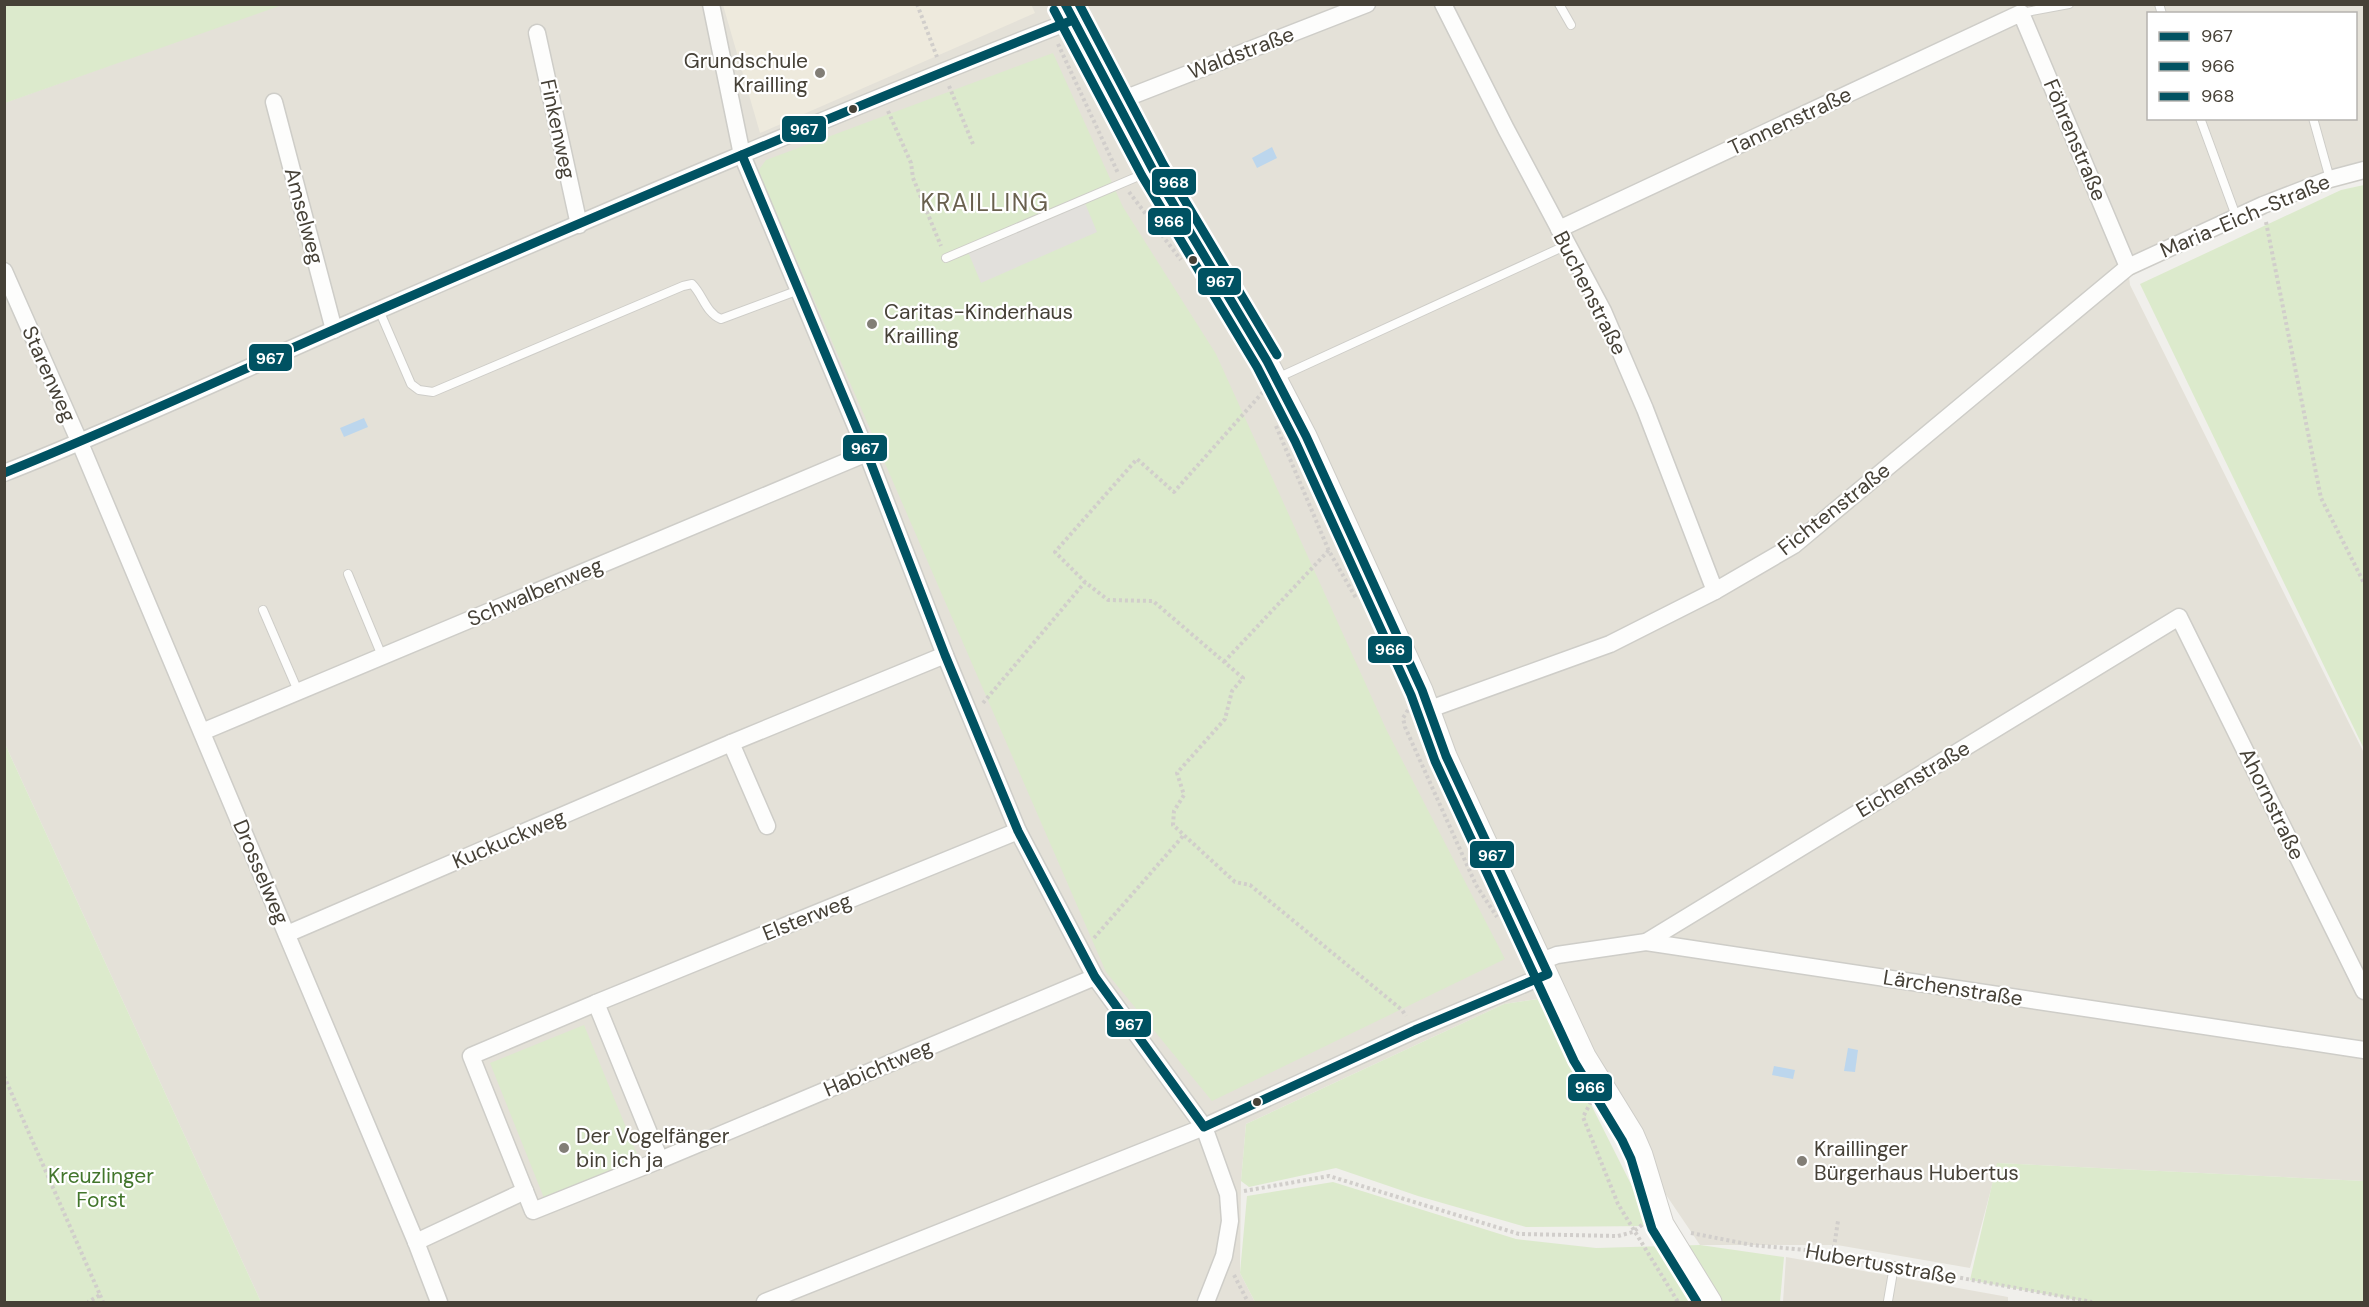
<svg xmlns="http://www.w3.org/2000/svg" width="2369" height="1307" font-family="'DM Sans',sans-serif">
<rect width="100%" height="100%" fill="#f0efeb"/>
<g fill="#e4e1d8" fill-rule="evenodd">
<path d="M282,4L2364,5V178L2343,183L2128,267L2130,285L2364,753V1181L1998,1163L1970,1268L1837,1245H1700L1597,1093L1537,999L1504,1004L1246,1124L1241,1181L1240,1273L1255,1302H261L5,744L4,103ZM2148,14H2356V118H2148Z"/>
<path d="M1786,1257L2008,1297V1302H1783Z"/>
</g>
<path fill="#eeeadd" d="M1031,4L1035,13L760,133L723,5Z"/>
<g fill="#dceacc">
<path d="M5,4H282V5L5,103Z"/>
<path d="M1053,53L1123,207L1216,354L1387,731L1505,959L1212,1101L1106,972L758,171L766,160Z"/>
<path d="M2364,185V749L2140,284L2341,190Z"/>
<path d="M5,744L261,1302H5Z"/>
<path d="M1538,999L1652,1226L1526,1227L1418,1196L1336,1168L1249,1187L1241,1181L1246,1124L1504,1004Z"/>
<path d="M584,1025L639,1159L544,1198L490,1063Z"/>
<path d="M1997,1163L2364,1181V1302H2088L1970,1280Z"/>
<path d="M1333,1182L1516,1239L1596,1248L1700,1245L1784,1257L1780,1302H1255L1240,1273L1247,1196Z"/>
</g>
<path fill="#e2e0dc" d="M1082,196L1097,232L981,283L966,247Z"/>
<g fill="#bcd6ed">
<path d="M1272,147L1277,158L1257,168L1252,158Z"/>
<path d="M364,418L368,427L344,437L340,428Z"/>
<path d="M1848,1048L1858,1050L1855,1072L1844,1071Z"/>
<path d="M1774,1066L1795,1070L1793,1079L1772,1075Z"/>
</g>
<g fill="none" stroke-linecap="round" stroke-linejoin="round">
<g stroke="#cecdc8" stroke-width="10">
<g id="service">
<path d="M1559,4L1571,25"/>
<path d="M2159,4L2162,14"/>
<path d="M2021,13L2069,4"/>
<path d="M2200,118L2236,216"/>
<path d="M2313,118L2330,179"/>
<path d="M946,258L1153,170"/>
<path d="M379,310L411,384L419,390L433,392L683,286L692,284C703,295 706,313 721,319L799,290"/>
<path d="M1275,379L1567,245"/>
<path d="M348,574L382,656"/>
<path d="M263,610L298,691"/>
<path d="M1888,1301L1894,1266"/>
</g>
</g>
<g stroke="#cecdc8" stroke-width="19">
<g id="minor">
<path d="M711,4L742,155L867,453L945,655L1018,831L1095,977L1204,1127L1228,1194L1230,1221L1224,1256L1206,1302"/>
<path d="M1443,4L1506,129L1603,311L1645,409L1715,591"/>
<path d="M537,33L579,225"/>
<path d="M274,102L334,330"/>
<path d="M1116,102L1367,4"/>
<path d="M1559,229L2021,13L2128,267"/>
<path d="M4,271L80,443L416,1242L439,1302"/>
<path d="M4,473C131,423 254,364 379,310C609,210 840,111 1073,20"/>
<path d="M1430,709L1610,644L1715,591L1794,545L2128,267L2263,205L2330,179L2364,170"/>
<path d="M202,732L867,453"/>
<path d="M731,743L767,826"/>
<path d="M287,934L731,743L945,655"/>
<path d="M1646,942L2179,617L2364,991"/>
<path d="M1542,961L1557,955L1646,942L2364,1050"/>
<path d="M596,1003L660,1160L533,1211L471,1056Z"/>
<path d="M596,1003L1018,831"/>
<path d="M660,1160L1095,977"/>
<path d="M416,1242L525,1191"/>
<path d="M765,1302L1204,1127L1415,1030L1548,974"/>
</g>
</g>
<g stroke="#cecdc8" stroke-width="23">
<path id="tertiary" d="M1065,4L1153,170L1267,361L1306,436L1422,690L1446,756L1585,1056L1633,1134L1642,1155L1663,1224L1711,1302"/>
</g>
<g stroke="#d1cecb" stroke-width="4" stroke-dasharray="3 3" stroke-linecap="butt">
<path d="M917,4L937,57"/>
<path d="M1058,44L1118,173"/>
<path d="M949,86L973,144"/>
<path d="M888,111L911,163L913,178L941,246"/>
<path d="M1129,192L1181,260"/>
<path d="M2266,222L2321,498L2364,583"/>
<path d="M1263,392L1174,492L1137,459L1055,552L1085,582L1108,600L1153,601L1243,678L1232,691L1225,719L1177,773L1184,795L1174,811L1173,825L1235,882L1250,885L1402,1010L1406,1016"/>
<path d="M1276,426L1329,551L1356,598"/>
<path d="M1224,662L1330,549"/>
<path d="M983,703L1085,582"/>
<path d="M1408,710L1403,718L1405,727L1476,885L1497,917"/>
<path d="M1094,938L1183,836"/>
<path d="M4,1076L100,1295L88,1302"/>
<path d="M1591,1102L1583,1117L1618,1204L1678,1302"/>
<path d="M1244,1191L1329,1176L1519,1234L1618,1236L1633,1232L1643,1224"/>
<path d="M1691,1233L1752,1245L1816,1251L1882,1264"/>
<path d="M1833,1254L1838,1221"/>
<path d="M1907,1268L2092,1302"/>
<path d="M1234,1275L1248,1302"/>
<path d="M100,1295L103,1302"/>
</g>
<use href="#service" stroke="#fdfdfc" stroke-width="8"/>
<use href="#minor" stroke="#fdfdfc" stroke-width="16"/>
<use href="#tertiary" stroke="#fdfdfc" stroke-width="21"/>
<g stroke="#fff" stroke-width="14">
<g id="bus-1">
<path d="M742,155L867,453L945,655L1018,831L1095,977L1204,1127L1415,1030L1548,974L1446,756L1422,690L1306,436L1267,361L1153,170L1065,4"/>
<path d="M4,473C131,422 254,364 379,310C609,210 840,112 1073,20"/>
</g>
</g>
<g stroke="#fff" stroke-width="14">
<path id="bus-2" d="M1054,10L1142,176L1257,367L1295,441L1411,695L1435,761L1574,1061L1622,1140L1631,1159L1652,1229L1697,1302"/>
</g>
<g stroke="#fff" stroke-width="14">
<path id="bus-3" d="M1079,4L1163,164L1277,355"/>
</g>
<use href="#bus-1" stroke="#005262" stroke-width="9"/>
<use href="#bus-2" stroke="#005262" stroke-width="9"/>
<use href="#bus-3" stroke="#005262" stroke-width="9"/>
</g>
<g fill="#827e76" stroke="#fff" stroke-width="2">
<circle cx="820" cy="73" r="6"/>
<circle cx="872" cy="324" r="6"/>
<circle cx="564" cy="1148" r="6"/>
<circle cx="1802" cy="1161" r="6"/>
</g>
<g fill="#464137" stroke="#fff" stroke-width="2">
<circle cx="853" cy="109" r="5"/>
<circle cx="1193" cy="260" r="5"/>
<circle cx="1257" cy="1102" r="5"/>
</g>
<g text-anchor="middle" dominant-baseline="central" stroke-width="4.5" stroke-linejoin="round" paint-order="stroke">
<g font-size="21" fill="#464137" stroke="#fff">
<text transform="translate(1241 53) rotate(-21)">Waldstraße</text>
<text transform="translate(1790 121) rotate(-25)">Tannenstraße</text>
<text transform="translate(558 129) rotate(78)">Finkenweg</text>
<text transform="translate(2075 140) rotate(67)">Föhrenstraße</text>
<text transform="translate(304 216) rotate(75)">Amselweg</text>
<text transform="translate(2245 216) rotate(-23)">Maria-Eich-Straße</text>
<text transform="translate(1590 293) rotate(63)">Buchenstraße</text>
<text transform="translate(49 374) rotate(66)">Starenweg</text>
<text transform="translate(1834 509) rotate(-38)">Fichtenstraße</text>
<text transform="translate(535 592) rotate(-23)">Schwalbenweg</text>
<text transform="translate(1913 779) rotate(-31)">Eichenstraße</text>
<text transform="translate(2272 804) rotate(64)">Ahornstraße</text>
<text transform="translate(509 839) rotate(-23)">Kuckuckweg</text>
<text transform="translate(261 872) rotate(67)">Drosselweg</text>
<text transform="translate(807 917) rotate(-22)">Elsterweg</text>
<text transform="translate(1953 988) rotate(9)">Lärchenstraße</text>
<text transform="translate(878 1068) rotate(-23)">Habichtweg</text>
<text transform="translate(1881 1264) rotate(10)">Hubertusstraße</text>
</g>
<g font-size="21" fill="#464137" stroke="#fff" text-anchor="start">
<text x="808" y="61" text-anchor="end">Grundschule<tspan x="808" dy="24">Krailling</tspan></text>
<text x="884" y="312">Caritas-Kinderhaus<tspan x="884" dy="24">Krailling</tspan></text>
<text x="576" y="1136">Der Vogelfänger<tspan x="576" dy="24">bin ich ja</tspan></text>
<text x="1814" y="1149">Kraillinger<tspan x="1814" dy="24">Bürgerhaus Hubertus</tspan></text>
</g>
<g font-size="21" fill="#43762c" stroke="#fff">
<text x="101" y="1176">Kreuzlinger<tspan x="101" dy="24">Forst</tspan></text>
</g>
<g font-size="24" letter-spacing="1.5" fill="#69604e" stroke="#fff">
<text x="985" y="202">KRAILLING</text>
</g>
</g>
<g stroke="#fff" stroke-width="2">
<rect x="781" y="115" width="46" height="28" rx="6" fill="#005262"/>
<rect x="1151" y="168" width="46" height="28" rx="6" fill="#005262"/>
<rect x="1147" y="207" width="45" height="29" rx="6" fill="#005262"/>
<rect x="1197" y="267" width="45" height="29" rx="6" fill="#005262"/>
<rect x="248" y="343" width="45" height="29" rx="6" fill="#005262"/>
<rect x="842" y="434" width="46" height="28" rx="6" fill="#005262"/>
<rect x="1367" y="635" width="46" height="29" rx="6" fill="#005262"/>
<rect x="1469" y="840" width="46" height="29" rx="6" fill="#005262"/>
<rect x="1106" y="1010" width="46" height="28" rx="6" fill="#005262"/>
<rect x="1567" y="1073" width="46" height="29" rx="6" fill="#005262"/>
</g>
<g font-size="16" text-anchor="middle" font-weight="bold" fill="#fff">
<text x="804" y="135">967</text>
<text x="1174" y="188">968</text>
<text x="1169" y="227">966</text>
<text x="1220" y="287">967</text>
<text x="270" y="364">967</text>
<text x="865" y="454">967</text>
<text x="1390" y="655">966</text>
<text x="1492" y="861">967</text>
<text x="1129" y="1030">967</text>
<text x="1590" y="1093">966</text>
</g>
<rect width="2369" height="1307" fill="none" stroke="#464137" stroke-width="12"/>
<rect x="2147" y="12" width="210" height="108" fill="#ffffff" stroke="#b5b3af" stroke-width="1.5"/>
<rect x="2159" y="32" width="30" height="9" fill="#005262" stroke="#b5b3af" stroke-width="1.5"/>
<text x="2201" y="42" font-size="18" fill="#464137">967</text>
<rect x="2159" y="62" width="30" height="9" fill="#005262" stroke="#b5b3af" stroke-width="1.5"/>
<text x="2201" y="72" font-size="18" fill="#464137">966</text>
<rect x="2159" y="92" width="30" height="9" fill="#005262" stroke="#b5b3af" stroke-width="1.5"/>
<text x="2201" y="102" font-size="18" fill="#464137">968</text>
</svg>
